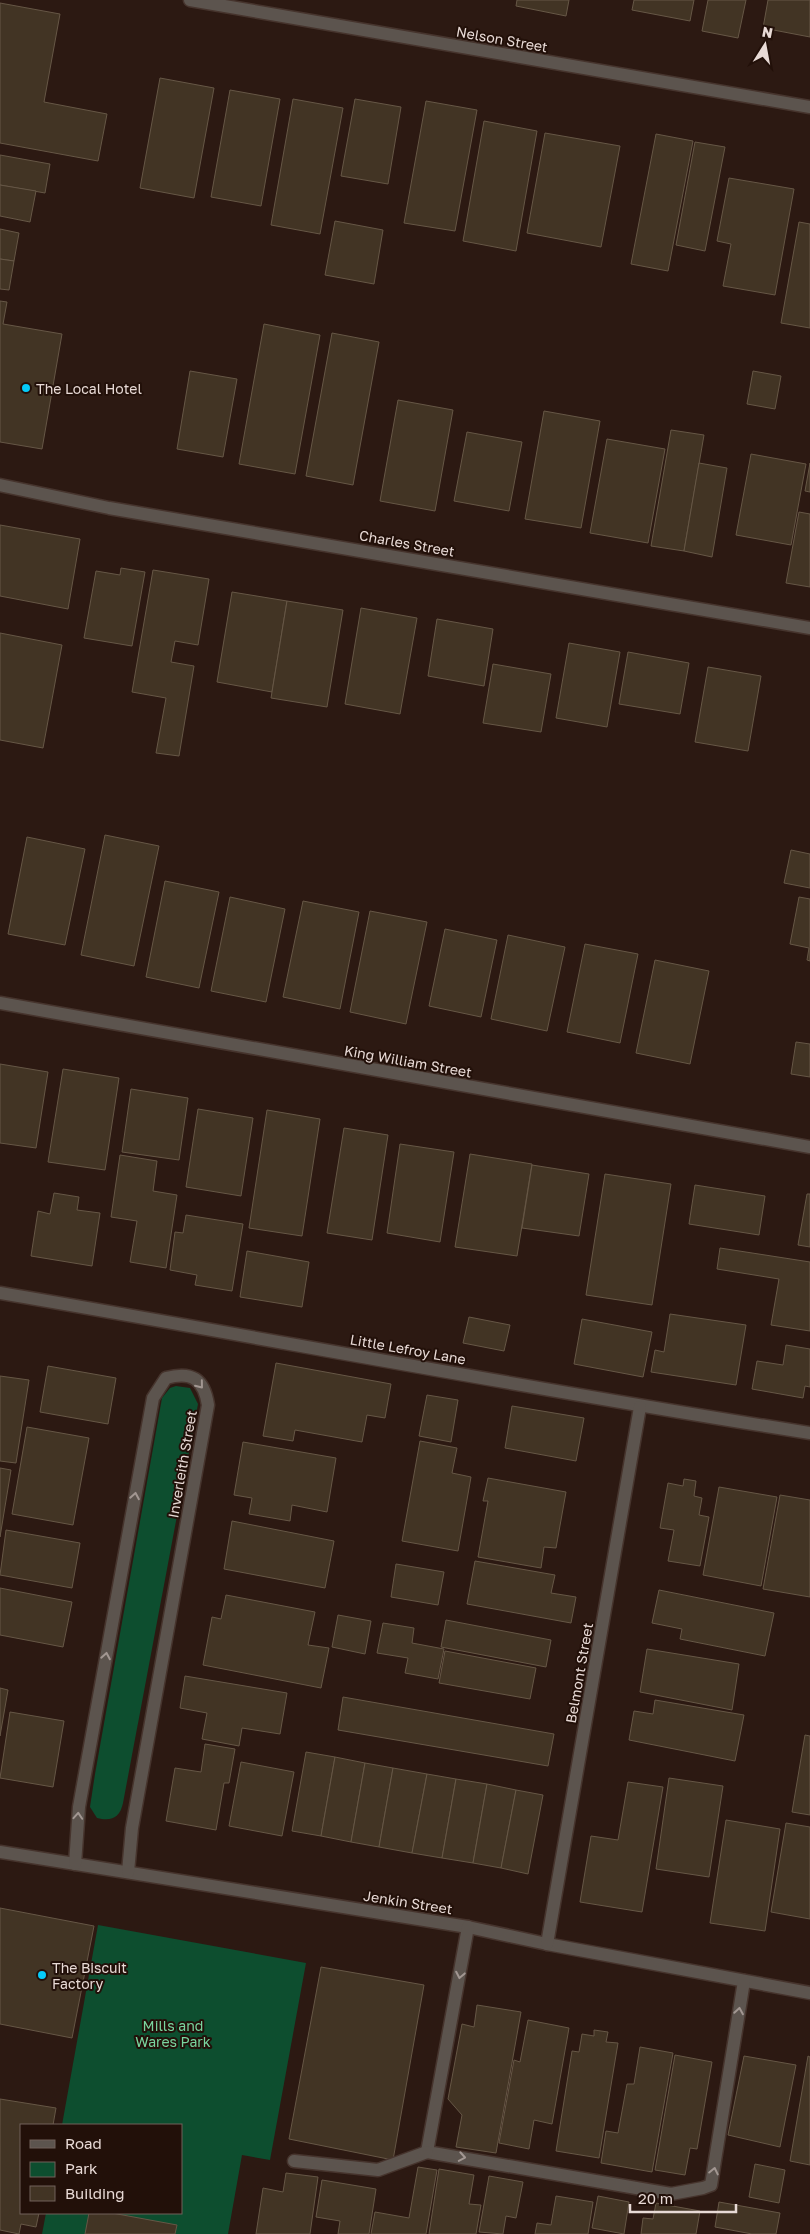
<svg xmlns="http://www.w3.org/2000/svg" width="810" height="2234" font-family="'Golos Text',sans-serif">
<rect width="100%" height="100%" fill="#2c1912"/>
<g fill="#0d4e2f">
<path d="M176,1386L190,1388L198,1404L123,1803C120,1817 112,1822 97,1818L90,1807L95,1774L162,1398L170,1388Z"/>
<path d="M98,1925L306,1963L270,2160L242,2155L228,2234H42L46,2213H181V2125H62Z"/>
</g>
<g fill="#423424" stroke="#665746">
<path d="M517,0H569L566,16L516,6Z"/>
<path d="M634,0H694L690,21L632,10Z"/>
<path d="M708,0H746L738,38L702,31Z"/>
<path d="M768,0H810V37L763,28Z"/>
<path d="M0,3L60,14L44,102L107,114L98,161L0,143Z"/>
<path d="M160,78L214,88L194,198L140,188Z"/>
<path d="M230,90L280,99L261,206L211,197Z"/>
<path d="M293,99L343,108L320,234L271,225Z"/>
<path d="M355,99L401,107L388,184L341,176Z"/>
<path d="M426,101L477,110L455,231L404,223Z"/>
<path d="M484,121L537,131L516,251L463,241Z"/>
<path d="M545,133L620,146L601,247L527,233Z"/>
<path d="M656,134L693,141L668,271L631,264Z"/>
<path d="M695,142L725,147L705,251L676,245Z"/>
<path d="M0,155L50,164L45,193L0,185Z"/>
<path d="M729,178L794,189L775,295L723,286L731,244L717,241Z"/>
<path d="M0,185L36,191L30,222L0,216Z"/>
<path d="M335,221L383,230L374,284L325,275Z"/>
<path d="M799,222L810,224V328L781,323Z"/>
<path d="M0,229L19,233L14,261L0,259Z"/>
<path d="M0,259L14,261L9,290L0,289Z"/>
<path d="M0,301L7,302L3,324L62,334L42,449L0,442Z"/>
<path d="M264,324L320,335L295,474L239,464Z"/>
<path d="M332,333L379,342L353,485L306,476Z"/>
<path d="M190,371L237,379L223,457L177,449Z"/>
<path d="M753,371L781,376L775,409L747,404Z"/>
<path d="M398,400L453,410L435,511L380,501Z"/>
<path d="M544,411L600,421L581,528L525,519Z"/>
<path d="M671,430L704,435L684,551L651,546Z"/>
<path d="M467,432L522,442L509,511L454,501Z"/>
<path d="M607,439L665,449L648,543L590,533Z"/>
<path d="M751,454L806,464L791,545L736,535Z"/>
<path d="M699,463L727,468L712,557L684,551Z"/>
<path d="M810,463V492L805,491Z"/>
<path d="M799,512L810,514V587L786,583Z"/>
<path d="M0,525L80,539L68,609L0,596Z"/>
<path d="M121,568L145,572L132,646L84,638L96,571L120,575Z"/>
<path d="M153,570L209,579L198,645L175,641L171,662L194,666L179,756L156,753L166,698L132,692Z"/>
<path d="M232,592L287,601L272,692L217,682Z"/>
<path d="M287,601L343,610L327,707L271,698Z"/>
<path d="M361,608L417,618L400,714L345,704Z"/>
<path d="M437,619L493,629L484,686L428,676Z"/>
<path d="M0,633L62,645L43,748L0,740Z"/>
<path d="M569,643L620,652L607,727L556,718Z"/>
<path d="M628,652L689,663L680,714L619,704Z"/>
<path d="M493,664L551,674L541,732L483,723Z"/>
<path d="M708,667L761,676L748,751L695,742Z"/>
<path d="M105,835L159,846L134,966L81,955Z"/>
<path d="M27,837L85,849L65,945L8,934Z"/>
<path d="M791,850L810,854V888L784,883Z"/>
<path d="M165,881L219,892L199,988L146,977Z"/>
<path d="M230,897L285,909L266,1002L211,991Z"/>
<path d="M799,897L810,899V961L807,960L809,948L790,944Z"/>
<path d="M303,901L359,912L340,1009L283,997Z"/>
<path d="M370,911L427,922L406,1024L350,1012Z"/>
<path d="M445,929L497,940L481,1017L429,1006Z"/>
<path d="M508,935L565,947L547,1031L491,1019Z"/>
<path d="M585,944L638,954L620,1043L567,1032Z"/>
<path d="M655,960L709,971L690,1064L636,1053Z"/>
<path d="M796,1042L810,1044V1077L791,1074Z"/>
<path d="M0,1064L48,1072L36,1148L0,1143Z"/>
<path d="M63,1069L119,1078L105,1170L48,1162Z"/>
<path d="M131,1089L188,1098L179,1160L122,1152Z"/>
<path d="M198,1109L253,1118L241,1196L186,1187Z"/>
<path d="M267,1110L320,1119L302,1236L249,1228Z"/>
<path d="M344,1128L388,1135L372,1240L327,1233Z"/>
<path d="M400,1144L454,1152L440,1242L387,1233Z"/>
<path d="M470,1154L532,1164L517,1256L455,1247Z"/>
<path d="M120,1155L157,1161L153,1191L177,1195L166,1268L130,1262L137,1221L111,1217Z"/>
<path d="M532,1165L589,1174L579,1236L522,1228Z"/>
<path d="M605,1174L671,1184L652,1305L586,1295Z"/>
<path d="M695,1185L765,1196L759,1235L689,1224Z"/>
<path d="M54,1193L79,1197L77,1210L100,1213L92,1266L31,1256L38,1211L50,1214Z"/>
<path d="M807,1194H810V1247L798,1245Z"/>
<path d="M186,1215L243,1224L232,1291L195,1285L197,1275L170,1270L175,1232L183,1233Z"/>
<path d="M720,1248L810,1262V1331L771,1325L779,1279L717,1269Z"/>
<path d="M247,1251L309,1262L302,1307L240,1297Z"/>
<path d="M670,1314L746,1325L736,1385L651,1372L655,1350L664,1352Z"/>
<path d="M469,1317L510,1325L504,1351L463,1343Z"/>
<path d="M582,1319L652,1332L643,1377L574,1364Z"/>
<path d="M786,1345L810,1349V1387L805,1386L803,1398L752,1389L757,1361L783,1365Z"/>
<path d="M276,1363L391,1384L385,1418L367,1415L362,1442L295,1430L293,1441L263,1436Z"/>
<path d="M48,1366L116,1378L108,1424L40,1412Z"/>
<path d="M0,1376L29,1380L16,1463L0,1461Z"/>
<path d="M427,1395L458,1400L451,1442L419,1436Z"/>
<path d="M512,1406L584,1418L576,1461L505,1448Z"/>
<path d="M27,1427L89,1438L73,1525L12,1514Z"/>
<path d="M420,1441L457,1448L452,1473L471,1477L458,1551L402,1541Z"/>
<path d="M243,1442L336,1458L327,1512L292,1505L290,1521L249,1514L252,1498L234,1495Z"/>
<path d="M0,1468L11,1470L0,1537Z"/>
<path d="M488,1478L566,1492L556,1548L544,1547L541,1568L478,1557L488,1501H483Z"/>
<path d="M684,1479L696,1481L694,1496L702,1498L699,1515L709,1517L700,1566L668,1561L674,1530L660,1528L668,1483L683,1486Z"/>
<path d="M719,1487L777,1497L761,1586L703,1575Z"/>
<path d="M780,1495L810,1500V1597L763,1589Z"/>
<path d="M232,1521L334,1541L325,1588L224,1569Z"/>
<path d="M6,1530L80,1543L72,1588L0,1575Z"/>
<path d="M475,1561L555,1575L551,1593L576,1597L571,1623L467,1604Z"/>
<path d="M396,1564L444,1572L438,1605L391,1597Z"/>
<path d="M0,1588L72,1602L63,1647L0,1635Z"/>
<path d="M659,1590L774,1613L765,1656L680,1639L682,1629L652,1623Z"/>
<path d="M226,1595L315,1612L308,1645L329,1648L321,1688L203,1665L212,1617L221,1619Z"/>
<path d="M338,1615L371,1621L365,1654L332,1647Z"/>
<path d="M446,1620L551,1640L546,1667L441,1647Z"/>
<path d="M383,1623L414,1628L412,1643L444,1649L438,1679L405,1673L408,1658L377,1653Z"/>
<path d="M647,1649L739,1664L732,1710L640,1692Z"/>
<path d="M445,1651L536,1668L530,1699L439,1683Z"/>
<path d="M185,1676L287,1693L280,1734L242,1728L239,1746L202,1739L207,1713L180,1708Z"/>
<path d="M0,1688L8,1690L0,1736Z"/>
<path d="M343,1697L554,1734L548,1766L338,1730Z"/>
<path d="M655,1700L744,1715L735,1761L629,1740L634,1711L653,1714Z"/>
<path d="M10,1712L64,1721L53,1787L0,1778Z"/>
<path d="M805,1735L810,1736V1815L792,1812Z"/>
<path d="M205,1744L235,1749L229,1783H224L216,1830L166,1821L175,1768L201,1772Z"/>
<path d="M306,1752L335,1757L321,1836L292,1831Z"/>
<path d="M335,1757L365,1763L351,1842L321,1836Z"/>
<path d="M241,1762L294,1772L282,1836L229,1826Z"/>
<path d="M365,1763L393,1768L379,1847L351,1842Z"/>
<path d="M393,1768L427,1774L412,1853L379,1847Z"/>
<path d="M427,1774L456,1779L442,1858L412,1853Z"/>
<path d="M669,1778L723,1786L709,1877L656,1869Z"/>
<path d="M456,1779L487,1784L473,1863L442,1858Z"/>
<path d="M628,1782L663,1787L642,1912L580,1902L591,1836L618,1840Z"/>
<path d="M487,1784L516,1790L501,1868L473,1863Z"/>
<path d="M516,1790L543,1795L528,1874L501,1868Z"/>
<path d="M726,1820L780,1829L765,1931L710,1923Z"/>
<path d="M786,1823L810,1827V1919L771,1912Z"/>
<path d="M0,1908L94,1926L72,2038L0,2024Z"/>
<path d="M321,1967L424,1985L393,2160L289,2139Z"/>
<path d="M477,2005L521,2012L496,2153L456,2147L462,2115L448,2099L462,2024L474,2027Z"/>
<path d="M528,2020L569,2028L552,2124L534,2120L529,2149L499,2143L514,2060L520,2062Z"/>
<path d="M594,2030L608,2032L606,2042L618,2043L599,2158L556,2151L572,2051L579,2052L582,2034L594,2036Z"/>
<path d="M640,2047L673,2053L652,2172L601,2163L606,2131L618,2133L627,2084H634Z"/>
<path d="M675,2055L712,2062L697,2149L690,2148L685,2175L655,2170Z"/>
<path d="M744,2056L796,2065L780,2147L728,2135Z"/>
<path d="M808,2056L810,2057V2165L790,2161Z"/>
<path d="M0,2099L56,2108L53,2125H21V2213H39L36,2227L21,2224L19,2234L0,2230Z"/>
<path d="M755,2164L785,2170L779,2203L749,2197Z"/>
<path d="M418,2167L437,2170L426,2234H371L375,2212L409,2218Z"/>
<path d="M439,2169L474,2175L469,2204L481,2205L476,2234H429Z"/>
<path d="M286,2173L318,2177L310,2234H256L263,2188L283,2192Z"/>
<path d="M489,2176L523,2182L516,2218L506,2216L503,2234L479,2232Z"/>
<path d="M322,2180L376,2189L369,2234H338L340,2221L316,2217Z"/>
<path d="M556,2196L593,2202L588,2234H535L537,2223L551,2225Z"/>
<path d="M598,2196L629,2202L624,2234L592,2228Z"/>
<path d="M719,2202L780,2213L776,2234H752L715,2227Z"/>
<path d="M656,2203L700,2211L696,2234H641L643,2218L653,2219Z"/>
<path d="M89,2213H112L177,2225L175,2234H85Z"/>
</g>
<g fill="none" stroke-linecap="round" stroke-linejoin="round">
<g stroke="#46342d" stroke-width="15">
<g id="minor">
<path d="M190,0L810,107"/>
<path d="M0,485L109,508L810,628"/>
<path d="M0,1003L810,1147"/>
<path d="M0,1293C270,1339 539,1391 810,1433"/>
<path d="M0,1852L468,1927L547,1944L810,1993"/>
<path d="M75,1864L79,1807L153,1398L166,1378C192,1371 204,1379 208,1405L132,1828L128,1872"/>
<path d="M468,1927L427,2152L671,2194L703,2188L711,2185L744,1981"/>
<path d="M547,1944L640,1407"/>
<path d="M294,2161L378,2170L427,2152"/>
</g>
</g>
<use href="#minor" stroke="#5c544e" stroke-width="12"/>
</g>
<defs><path id="oneway-chevron" d="M-2-3.5L2.5 0L-2 3.5" fill="none" stroke-width="1.6" stroke-linecap="round" stroke-linejoin="round" transform="scale(1.25)"/></defs>
<g stroke="#a29792">
<use href="#oneway-chevron" transform="translate(200 1385) rotate(51)"/>
<use href="#oneway-chevron" transform="translate(135 1496) rotate(-80)"/>
<use href="#oneway-chevron" transform="translate(106 1656) rotate(-80)"/>
<use href="#oneway-chevron" transform="translate(78 1816) rotate(-86)"/>
<use href="#oneway-chevron" transform="translate(460 1975) rotate(101)"/>
<use href="#oneway-chevron" transform="translate(739 2011) rotate(-81)"/>
<use href="#oneway-chevron" transform="translate(462 2157) rotate(10)"/>
<use href="#oneway-chevron" transform="translate(714 2171) rotate(-78)"/>
</g>
<g fill="#05cbf9" stroke="#221009" stroke-width="2">
<circle cx="26" cy="388" r="5"/>
<circle cx="42" cy="1975" r="5"/>
</g>
<g text-anchor="middle" dominant-baseline="central" stroke-width="4" stroke-linejoin="round" paint-order="stroke">
<g font-size="14" fill="#e8dad6" stroke="#221009">
<text transform="translate(502 39) rotate(10)">Nelson Street</text>
<text transform="translate(407 543) rotate(10)">Charles Street</text>
<text transform="translate(408 1061) rotate(10)">King William Street</text>
<text transform="translate(408 1349) rotate(10)">Little Lefroy Lane</text>
<text transform="translate(182 1464) rotate(-80)">Inverleith Street</text>
<text transform="translate(579 1673) rotate(-80)">Belmont Street</text>
<text transform="translate(408 1902) rotate(9)">Jenkin Street</text>
</g>
<g font-size="14" fill="#e8dad6" stroke="#221009" text-anchor="start">
<text x="36" y="388">The Local Hotel</text>
<text x="52" y="1967">The Biscuit<tspan x="52" dy="16">Factory</tspan></text>
</g>
<g font-size="14" fill="#79d59f" stroke="#221009">
<text x="173" y="2025">Mills and<tspan x="173" dy="16">Wares Park</tspan></text>
</g>
</g>
<rect x="20" y="2124" width="162" height="90" fill="#221009" stroke="#71615b"/>
<rect x="30" y="2140" width="25" height="8" fill="#5c544e" stroke="#71615b"/>
<text x="65" y="2149" font-size="15" fill="#e8dad6">Road</text>
<rect x="30" y="2162" width="25" height="15" fill="#0d4e2f" stroke="#71615b"/>
<text x="65" y="2174" font-size="15" fill="#e8dad6">Park</text>
<rect x="30" y="2186" width="25" height="15" fill="#423424" stroke="#71615b"/>
<text x="65" y="2199" font-size="15" fill="#e8dad6">Building</text>
<g transform="translate(765 45) rotate(11)" stroke="#221009" stroke-width="4" paint-order="stroke">
<path d="M0-4L9 19L0 12L-9 19Z" fill="#e8dad6"/>
<text y="-8" font-size="14" font-weight="bold" text-anchor="middle" fill="#e8dad6">N</text>
</g>
<path d="M630 2204v8h106v-8" fill="none" stroke="#e8dad6" stroke-width="2.5"/>
<text x="638" y="2204" font-size="15" fill="#e8dad6" stroke="#221009" stroke-width="4" paint-order="stroke">20 m</text>
</svg>
